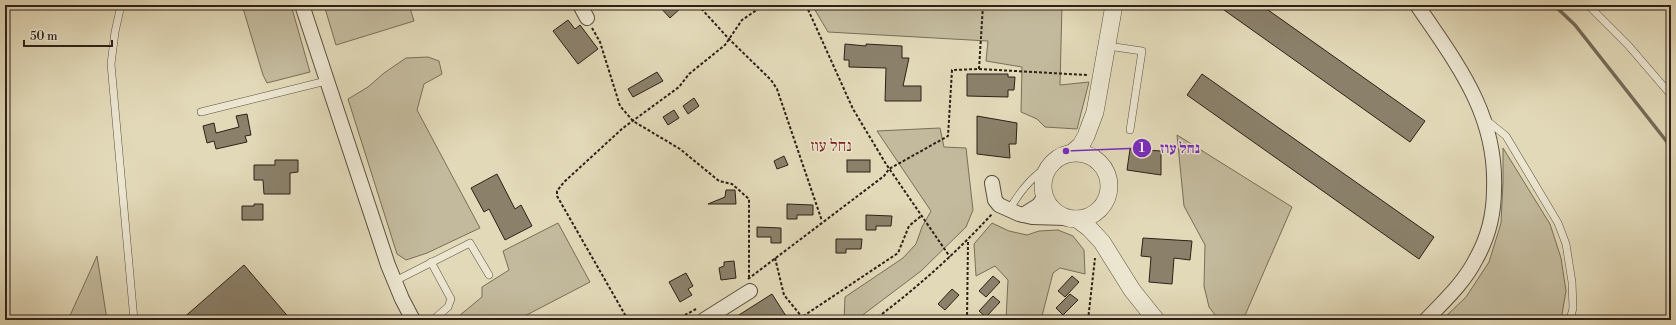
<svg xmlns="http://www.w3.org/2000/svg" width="1676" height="325" font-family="'Libre Bodoni','Frank Ruhl Libre',serif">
<rect width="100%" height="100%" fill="#e2d9b8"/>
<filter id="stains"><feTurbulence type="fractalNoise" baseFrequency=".005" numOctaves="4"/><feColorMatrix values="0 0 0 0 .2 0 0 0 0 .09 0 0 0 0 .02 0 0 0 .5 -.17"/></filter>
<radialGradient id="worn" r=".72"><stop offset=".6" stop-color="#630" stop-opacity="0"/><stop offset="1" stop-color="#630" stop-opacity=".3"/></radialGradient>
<g fill="#c3ba9d" stroke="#786e5a">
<path d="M242,5H291L310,72L267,83L263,75Z"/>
<path d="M324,5H409L414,21L336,45Z"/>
<path d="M812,5H1062L1060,85L1089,82L1077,129L1045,127L1037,119L1021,112L1022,67L986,61L988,41L828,32Z"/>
<path d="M428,57L439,61L442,74L424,84L417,110L480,228L427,253L406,260L397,254L348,99L368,87L384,73L406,58Z"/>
<path d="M940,128L944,147L966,148L973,210L966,227L921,271L856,320H844L845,297L903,258L916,244L922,227L931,211L877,131Z"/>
<path d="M1177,135L1292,207L1243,320H1219L1209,307L1204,286L1205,245L1184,206Z"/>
<path d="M1503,148L1550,224L1561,258L1566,291L1561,320H1442L1466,297L1489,262L1501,223L1503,182Z"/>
<path d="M558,223L590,282L517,320H454L482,297V287L509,270L503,251Z"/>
<path d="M992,223L1009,231L1027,235L1039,231L1058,230L1073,236L1084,250L1085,274L1060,268L1053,273L1041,320H1006L1008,280L995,266L976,276L974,244Z"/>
<path d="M97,256L107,320H68Z"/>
</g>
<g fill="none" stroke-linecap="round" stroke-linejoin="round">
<path stroke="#746a58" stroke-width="3.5" d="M1554,5L1575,25L1671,147"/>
</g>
<g fill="#8b816b" stroke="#2d2118">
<path d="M658,5H684L670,18Z"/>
<path d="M1217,5H1261L1425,121L1410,142Z"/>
<path d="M568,20L575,29L580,25L598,49L578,64L553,31Z"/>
<path d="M845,44L866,46V44L902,46V58H909L903,86H921V101H885L886,68L849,67V60H844Z"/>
<path d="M657,72L663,81L633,97L628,89Z"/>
<path d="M967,74H1008V77H1015L1014,90H1008V97L967,96Z"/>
<path d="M1202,74L1434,237L1419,259L1187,95Z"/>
<path d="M694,98L699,106L688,114L683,106Z"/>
<path d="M674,110L679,118L668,125L663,117Z"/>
<path d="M247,114L251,135L245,136L247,142L216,149L214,141L207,143L203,126L214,123L216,133L239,127L236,116Z"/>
<path d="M977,116L1017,123L1016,144H1009L1010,158L977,154Z"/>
<path d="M1130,149L1161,151V175L1127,170Z"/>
<path d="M784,156L788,165L777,169L774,161Z"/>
<path d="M275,160H298V172L290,173V194H264L263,180H254V165H275Z"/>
<rect x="847" y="160" width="23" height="12"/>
<path d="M497,174L515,209L521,205L532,226L505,240L489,209L484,212L471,188Z"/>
<path d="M726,190H735L736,204H708L725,197Z"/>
<path d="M254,204H263V220H242V206H254Z"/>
<path d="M787,204L813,205V215H797V219H787Z"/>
<path d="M866,215L892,216L891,226H876V230H866Z"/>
<path d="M757,227L781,228V243H771V237H757Z"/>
<path d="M1143,238L1192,241L1190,260L1174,258L1172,284L1149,282L1151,257L1141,256Z"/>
<path d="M836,239H862L861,249H846V253H836Z"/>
<path d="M734,261L736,278L721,280L719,268L724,266V262Z"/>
<path d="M244,265L291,320H181Z"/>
<path d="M686,273L693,286L688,289L692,295L680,302L669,282Z"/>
<path d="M993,276L1000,282L986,297L979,291Z"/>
<path d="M1072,276L1079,282L1065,297L1058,291Z"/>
<path d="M952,289L959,295L945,310L938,304Z"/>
<path d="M772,294L786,316L780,320H776L773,315L765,320H731Z"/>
<path d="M1070,294L1078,300L1063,315L1056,308Z"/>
<path d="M993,296L1000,302L986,317L979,311Z"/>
</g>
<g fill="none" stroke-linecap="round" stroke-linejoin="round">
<g stroke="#5a4f40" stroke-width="8">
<g id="service">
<path d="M121,5L115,32L111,64L134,320"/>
<path d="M1588,5L1628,45L1671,95"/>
<path d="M1108,46L1142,51L1130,130"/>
<path d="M201,112L326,81"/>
<path d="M1485,119L1506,136L1558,223L1566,244L1572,282L1573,308L1570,320"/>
<path d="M1009,210C1024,185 1032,178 1055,160"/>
<path d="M431,262L451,299L448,307L433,320"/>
<path d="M395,281L470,243L489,275"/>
</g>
</g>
<g stroke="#5a4f40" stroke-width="16">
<g id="minor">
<path d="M302,5L388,265L402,299L413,320"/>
<path d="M580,5L587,18"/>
<path d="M1417,5C1457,64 1497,114 1494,189C1494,214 1488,238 1476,259C1464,283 1444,301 1426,320"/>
<path d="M992,183L995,200L999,205L1019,214L1032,217L1066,218"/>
<path d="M1023,215L1039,205L1044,197"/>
<path d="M704,320L750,291"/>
</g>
</g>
<g stroke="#5a4f40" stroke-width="18">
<g id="tertiary">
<path d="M1072,153L1081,145L1086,136L1095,112L1114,5"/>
<circle cx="1076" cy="186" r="33"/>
<path d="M1077,219L1089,228L1102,242L1132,290L1156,320"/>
</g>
</g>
<g stroke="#2d2118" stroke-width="2" stroke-dasharray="3 2" stroke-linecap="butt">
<path d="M698,5L729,39L771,80L777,89L822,221"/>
<path d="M806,5L853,109L886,164L950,257"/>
<path d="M592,28L600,42L620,106L633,121L680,149L719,181L732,184L749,199V278"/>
<path d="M979,69L983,5"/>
<path d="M775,258L784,295L802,317"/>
<path d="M748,279L884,176L889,169L948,136L952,70L979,69L1087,75"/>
<path d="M628,320L557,196V191L564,182L623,128L679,87L689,74L725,45L742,20L764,5"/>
<path d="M676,320L696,309"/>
<path d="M800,320L802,317L898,253L909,226L921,216"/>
<path d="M874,320C917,288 956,253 992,214"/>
<path d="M967,320L968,241"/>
<path d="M1088,320L1095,258"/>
</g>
<use href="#service" stroke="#ece6d1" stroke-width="7"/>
<use href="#minor" stroke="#ece6d1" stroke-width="14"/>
<use href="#tertiary" stroke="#ece6d1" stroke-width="17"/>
</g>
<g text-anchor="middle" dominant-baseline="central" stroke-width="3" stroke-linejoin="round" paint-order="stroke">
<g font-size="16" fill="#7a1f14" stroke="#ece6d1">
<text x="831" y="146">נחל עוז</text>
</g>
</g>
<path fill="none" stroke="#7b2cbf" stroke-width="1.5" d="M1066 151L1142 148"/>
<g fill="#7b2cbf" stroke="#ece6d1" stroke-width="1.5">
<circle cx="1066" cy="151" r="4"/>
<circle cx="1142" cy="148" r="10"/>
</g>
<g font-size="12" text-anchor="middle" font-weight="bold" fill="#fff">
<text x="1142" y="152">1</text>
</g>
<g font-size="15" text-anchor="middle" font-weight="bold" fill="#7b2cbf" stroke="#ece6d1" stroke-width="3" stroke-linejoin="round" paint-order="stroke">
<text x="1180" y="153">נחל עוז</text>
</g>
<rect width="1676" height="325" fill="none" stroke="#e2d9b8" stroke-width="20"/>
<rect x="6" y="6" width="1664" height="313" fill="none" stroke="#2d2118" stroke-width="2"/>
<rect x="10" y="10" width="1656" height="305" fill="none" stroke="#2d2118"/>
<path d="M24 40v6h88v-6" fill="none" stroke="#2d2118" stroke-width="2"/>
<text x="30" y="40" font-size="12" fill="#2d2118" stroke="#ece6d1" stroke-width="3" paint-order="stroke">50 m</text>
<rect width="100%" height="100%" filter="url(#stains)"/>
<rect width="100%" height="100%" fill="url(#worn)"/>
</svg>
